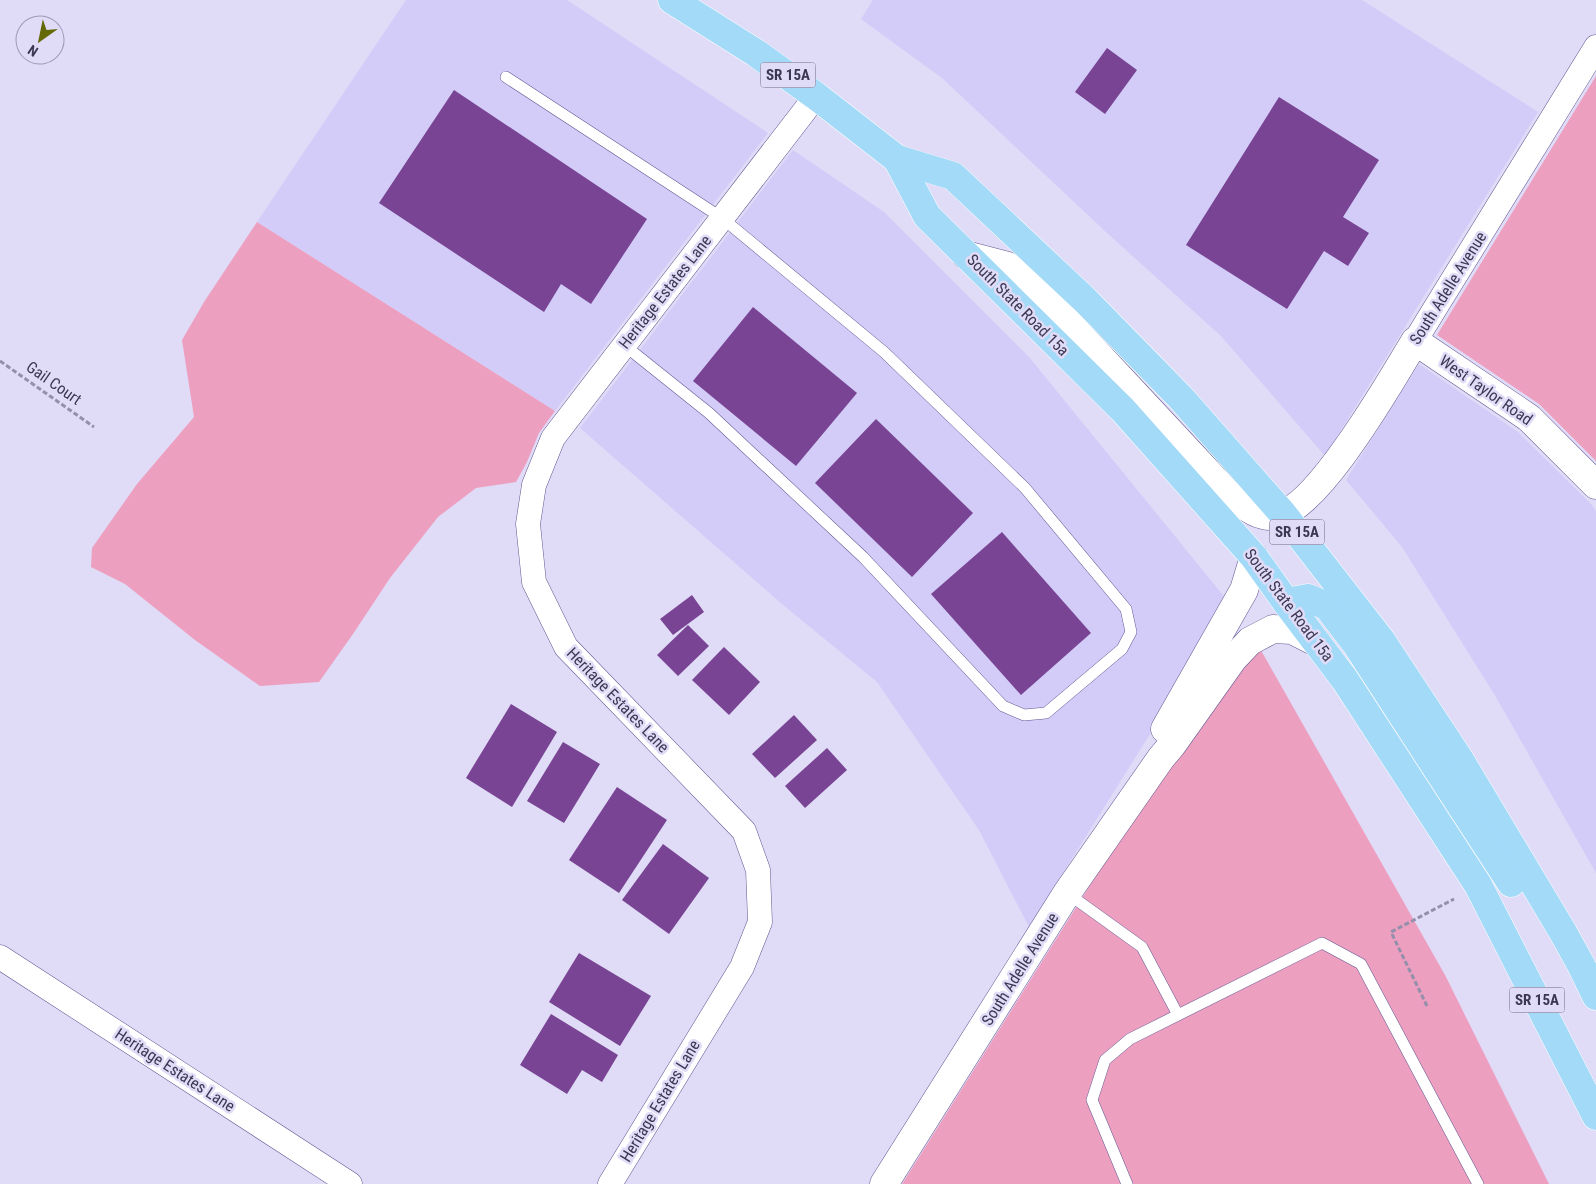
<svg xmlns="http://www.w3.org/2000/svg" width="1596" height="1184" font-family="'Roboto Condensed',sans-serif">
<rect width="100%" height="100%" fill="#e0dbf7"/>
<g fill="#d3ccf8">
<path d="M406,0H567L768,133L555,411L257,222Z"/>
<path d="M873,0H1362L1538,112L1325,456L1221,336L1106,232L942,78L861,19Z"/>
<path d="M793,150L884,212L1029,357L1231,605L1029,927L979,830L877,682L782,604L580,428Z"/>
<path d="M1419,364L1518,432L1592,505L1596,511V873L1496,697L1402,547L1346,480Z"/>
</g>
<g fill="#ed9fc0">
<path d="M1596,76V461L1539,404L1437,335Z"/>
<path d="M257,222L555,411L539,433L527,462L516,482L476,488L438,517L390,578L353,634L319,682L260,686L195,640L125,584L91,567L92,548L137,484L194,417L182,340L204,302Z"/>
<path d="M1250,631L1445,975L1549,1184H902Z"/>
</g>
<g fill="#784493">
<path d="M1107,48L1137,70L1105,114L1075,92Z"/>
<path d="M454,90L647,219L591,304L561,284L544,312L379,203Z"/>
<path d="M1279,97L1379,160L1343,217L1369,233L1348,266L1324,251L1287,309L1186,245Z"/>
<path d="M753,307L857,393L796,466L693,381Z"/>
<path d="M876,419L973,513L912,577L815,483Z"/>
<path d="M1002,532L1091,633L1021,695L931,594Z"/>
<path d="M692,595L704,612L673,635L660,619Z"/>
<path d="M688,625L709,646L678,676L657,655Z"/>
<path d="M724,647L760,682L729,715L692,680Z"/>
<path d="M511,704L557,732L512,807L466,778Z"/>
<path d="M794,715L817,740L775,778L752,754Z"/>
<path d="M563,742L600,764L564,823L527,801Z"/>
<path d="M827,748L847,770L805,808L785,786Z"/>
<path d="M617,787L667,820L619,893L569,860Z"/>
<path d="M663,844L709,878L669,934L622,900Z"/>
<path d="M579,953L651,996L620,1046L549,1002Z"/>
<path d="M551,1014L618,1055L602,1082L582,1070L567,1094L520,1065Z"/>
</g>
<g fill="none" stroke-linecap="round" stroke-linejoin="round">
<g stroke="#645791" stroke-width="12">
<g id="service">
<path d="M506,77L722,218L884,352L1025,488L1126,609L1131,632L1122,649L1046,713L1024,715L1003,706L863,557L709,413L624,345"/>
<path d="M1067,893L1142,947L1178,1015"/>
<path d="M1127,1184L1092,1100L1105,1060L1130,1039L1322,943L1361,964L1478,1184"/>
</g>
</g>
<g stroke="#645791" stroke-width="25">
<g id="minor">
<path d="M1415,341L1596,47"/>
<path d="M0,957L350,1184"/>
<path d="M610,1184L742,967L760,922L758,870L744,831L566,647L534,582L528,524L534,485L553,438L816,96"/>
</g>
</g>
<g stroke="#645791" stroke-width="29">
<g id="tertiary">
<path d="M966,255L1008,266L1065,319L1230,496C1243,504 1255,516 1271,516C1314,518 1393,377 1415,341L1529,418L1596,485"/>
<path d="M1165,729L1244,590L1254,557"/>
<path d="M884,1184L1067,893L1161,758L1172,745L1233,659L1250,641L1273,629L1292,630L1316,642"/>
</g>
</g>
<g stroke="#fff" stroke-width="29">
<g id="trunk">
<path d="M672,0L756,53L816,96L897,159L953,176L1085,300L1181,398L1283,514L1381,640L1460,760L1564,934L1581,965L1596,996"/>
<path d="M897,159L927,216L1123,410L1254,557L1286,602L1345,680L1478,885L1596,1116"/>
<path d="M1286,602L1308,598L1327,606L1356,644L1511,883"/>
</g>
</g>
<g stroke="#948fab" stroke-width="3" stroke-dasharray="5 2.5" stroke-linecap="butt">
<path d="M0,361L94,427"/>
<path d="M1427,1006L1391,932L1454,899"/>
</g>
<use href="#service" stroke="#fff" stroke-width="11"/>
<use href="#minor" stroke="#fff" stroke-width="24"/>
<use href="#tertiary" stroke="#fff" stroke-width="28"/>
<use href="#trunk" stroke="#a2daf8" stroke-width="28"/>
</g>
<g text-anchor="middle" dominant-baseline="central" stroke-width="5" stroke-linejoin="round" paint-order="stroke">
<g fill="#e0dbf7" stroke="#6c6883" stroke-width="1">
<rect x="760.5" y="62.5" width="55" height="25" rx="4"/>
<rect x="1269.5" y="519.5" width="55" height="25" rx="4"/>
<rect x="1509.5" y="987.5" width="55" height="25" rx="4"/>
</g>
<g font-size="15" font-weight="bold" fill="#3b3651">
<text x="788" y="75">SR 15A</text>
<text x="1297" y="532">SR 15A</text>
<text x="1537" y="1000">SR 15A</text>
</g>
<g font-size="16" fill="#3b3651" stroke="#e0dbf7">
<text transform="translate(1448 288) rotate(-58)">South Adelle Avenue</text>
<text transform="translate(665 292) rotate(-52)">Heritage Estates Lane</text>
<text transform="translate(1018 305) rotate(45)">South State Road 15a</text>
<text transform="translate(54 383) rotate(35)">Gail Court</text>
<text transform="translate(1486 390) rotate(35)">West Taylor Road</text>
<text transform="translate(1289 605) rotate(53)">South State Road 15a</text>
<text transform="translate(618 700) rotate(46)">Heritage Estates Lane</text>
<text transform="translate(1020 969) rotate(-58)">South Adelle Avenue</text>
<text transform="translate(175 1070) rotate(33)">Heritage Estates Lane</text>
<text transform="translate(660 1101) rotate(-59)">Heritage Estates Lane</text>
</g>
</g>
<g transform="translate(40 40) rotate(213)"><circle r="24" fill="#e0dbf7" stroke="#9e99b5"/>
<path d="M0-4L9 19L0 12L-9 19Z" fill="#646807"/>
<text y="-8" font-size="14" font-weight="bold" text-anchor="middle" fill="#3b3651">N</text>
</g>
</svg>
